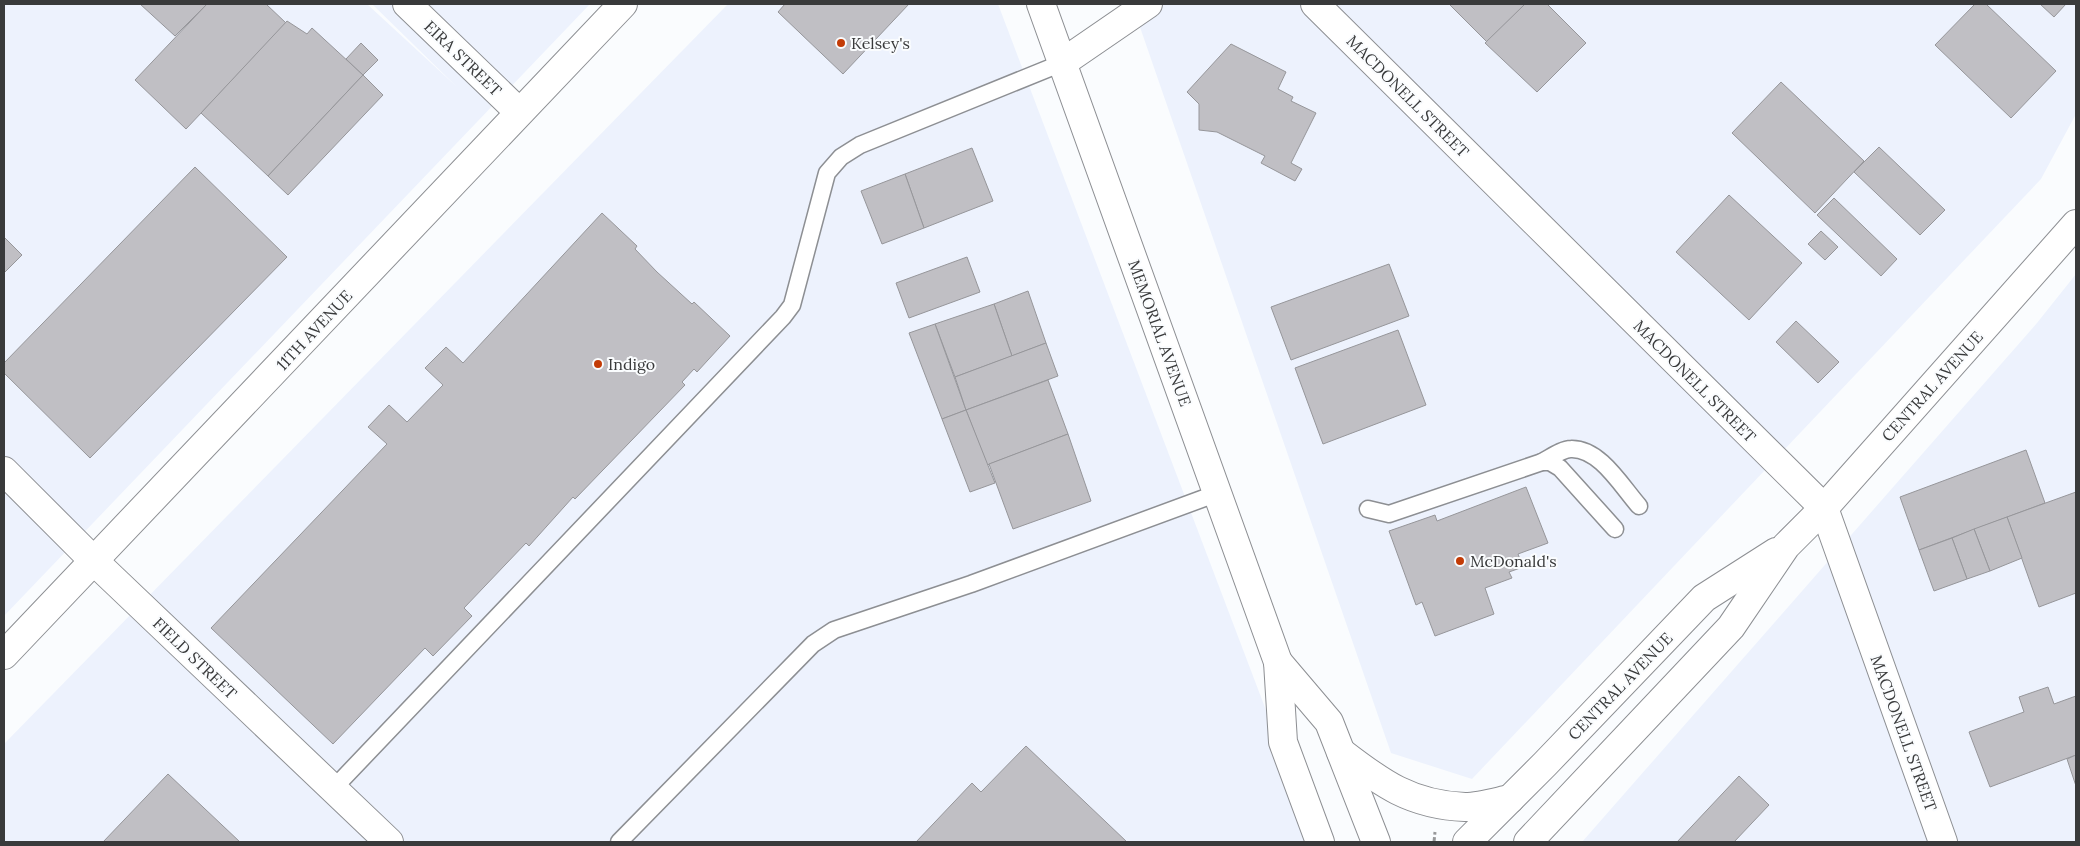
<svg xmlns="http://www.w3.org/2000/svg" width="2080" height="846" font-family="Lora,serif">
<rect width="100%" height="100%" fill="#fafcfe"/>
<g fill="#edf2fd">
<path d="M4,4H367L457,87L372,4H590L4,616Z"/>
<path d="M728,4H998L1316,842H4V744Z"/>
<path d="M1132,4H2076V114L2041,179L1472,779L1391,753Z"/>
<path d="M2076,274V842H1582L2037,323Z"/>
</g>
<g fill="#c0bfc4" stroke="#96969a">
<path d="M140,4H207L175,36Z"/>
<path d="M207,4H266L286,23L186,129L135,80Z"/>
<path d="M785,4H909L843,74L778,12Z"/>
<path d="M1449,4H1525L1487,42Z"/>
<path d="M1525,4H1547L1586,43L1537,92L1485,43Z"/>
<path d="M1975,4H1986L2056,71L2011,118L1935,45Z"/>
<path d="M2040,4H2066L2054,17Z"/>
<path d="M287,21L307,34L312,28L363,75L268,176L201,113Z"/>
<path d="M361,43L378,60L363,75L346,59Z"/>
<path d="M1231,44L1286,72L1278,89L1293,97L1291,101L1316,113L1291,163L1302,169L1295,181L1261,163L1265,156L1217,132L1199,130V104L1187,92Z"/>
<path d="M363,75L383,95L288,195L268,176Z"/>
<path d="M1781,82L1864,161L1815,213L1732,133Z"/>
<path d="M1879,147L1945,210L1920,235L1854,172Z"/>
<path d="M972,148L993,201L924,228L905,174Z"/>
<path d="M195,167L287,257L90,458L4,373V363Z"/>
<path d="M905,174L924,228L882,244L861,191Z"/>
<path d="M1729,195L1802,263L1749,320L1676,252Z"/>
<path d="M1834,198L1897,259L1881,276L1817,215Z"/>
<path d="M602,213L637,246L635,249L657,272L692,304L694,302L730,336L697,372L694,369L682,382L685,385L575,499L573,497L529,546L526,543L464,608L472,616L433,656L425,648L333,744L211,628L387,444L368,427L389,405L407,422L443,385L425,368L446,347L463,363Z"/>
<path d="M1821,231L1838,247L1825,260L1808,244Z"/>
<path d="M4,237L22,255L4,273Z"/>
<path d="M967,257L980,292L909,318L896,283Z"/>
<path d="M1389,264L1409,316L1291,360L1271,307Z"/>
<path d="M1028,291L1046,343L1012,356L994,304Z"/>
<path d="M994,304L1012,356L955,377L935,324Z"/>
<path d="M1796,321L1839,362L1818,383L1776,342Z"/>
<path d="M935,324L966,410L942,419L909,333Z"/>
<path d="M1398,330L1426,405L1323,444L1295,368Z"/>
<path d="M1046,343L1058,376L966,410L955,377Z"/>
<path d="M1048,380L1068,434L987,465L966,410Z"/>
<path d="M966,410L995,483L970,492L942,419Z"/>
<path d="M1068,434L1091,501L1013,529L989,464Z"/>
<path d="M2026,450L2045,503L1919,550L1900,497Z"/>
<path d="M1526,487L1548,543L1518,554L1523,567L1509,572L1512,578L1485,588L1494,614L1435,636L1422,602L1416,605L1389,531L1435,515L1437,521Z"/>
<path d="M2076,492V593L2039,607L2007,517Z"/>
<path d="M2007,517L2022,558L1990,571L1974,529Z"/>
<path d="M1974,529L1990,571L1967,579L1952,538Z"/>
<path d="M1952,538L1967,579L1934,591L1919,550Z"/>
<path d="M2048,687L2054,704L2076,696V755L1990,787L1969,732L2024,712L2019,697Z"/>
<path d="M1026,746L1127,842H916L972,783L981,792Z"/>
<path d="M2076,755V786L2067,759Z"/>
<path d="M168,774L240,842H103Z"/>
<path d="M1739,776L1769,805L1734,842H1677Z"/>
</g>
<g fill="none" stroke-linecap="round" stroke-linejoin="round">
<g stroke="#8d8f93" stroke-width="19">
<g id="lane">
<path d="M1542,462C1550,458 1562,449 1571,449C1600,448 1622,487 1639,506"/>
<path d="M1368,509L1389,514L1542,462H1550L1560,468L1615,529"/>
<path d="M333,789L783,317L792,305L827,173L841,157L860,145L1062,63"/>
<path d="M619,842L813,644L834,630L971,584L1218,493"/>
</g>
</g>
<g stroke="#8d8f93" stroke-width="30">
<g id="street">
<path d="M407,4L519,112"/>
<path d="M1315,4L1824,508L1943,842"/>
<path d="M1062,63L1148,4"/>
<path d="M4,471L95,562L389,842"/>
</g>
</g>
<g stroke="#8d8f93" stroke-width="30">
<g id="secondary">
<path d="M1041,4L1278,662L1283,742L1320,842"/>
<path d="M4,655L623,4"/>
<path d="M1278,662L1329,722L1376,842"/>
<path d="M1341,752C1381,783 1411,805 1465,807C1479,807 1496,802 1510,799"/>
<path d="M1467,842L1545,764L1704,598L1776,552"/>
<path d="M1528,842L1731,627L1786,546L1824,508L2076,224"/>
</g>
</g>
<path stroke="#97989a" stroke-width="3" stroke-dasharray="5 2.5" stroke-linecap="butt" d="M1434,842L1435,832"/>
<use href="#lane" stroke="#fff" stroke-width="16"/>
<use href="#street" stroke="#fff" stroke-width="28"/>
<use href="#secondary" stroke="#fff" stroke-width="28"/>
</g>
<g fill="#c33b06" stroke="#fafcfe" stroke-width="2">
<circle cx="841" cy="43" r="5"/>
<circle cx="598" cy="364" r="5"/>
<circle cx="1460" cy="561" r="5"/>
</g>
<g text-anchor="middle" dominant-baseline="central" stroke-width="4" stroke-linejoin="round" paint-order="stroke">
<g font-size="16" fill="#393a3b" stroke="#fafcfe" text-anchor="start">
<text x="851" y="43">Kelsey's</text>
<text x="608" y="364">Indigo</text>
<text x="1470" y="561">McDonald's</text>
</g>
<g font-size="16" fill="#393a3b" stroke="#fafcfe">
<text transform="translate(463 58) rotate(44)">EIRA STREET</text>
<text transform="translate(1408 96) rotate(45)">MACDONELL STREET</text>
<text transform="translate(314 330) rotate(-47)">11TH AVENUE</text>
<text transform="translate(1160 333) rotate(70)">MEMORIAL AVENUE</text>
<text transform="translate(1695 381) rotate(45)">MACDONELL STREET</text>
<text transform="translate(1932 386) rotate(-48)">CENTRAL AVENUE</text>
<text transform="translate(195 658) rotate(44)">FIELD STREET</text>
<text transform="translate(1620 686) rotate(-46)">CENTRAL AVENUE</text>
<text transform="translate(1904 733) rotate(70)">MACDONELL STREET</text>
</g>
</g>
<rect width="2080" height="846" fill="none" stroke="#393a3b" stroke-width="10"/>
</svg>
